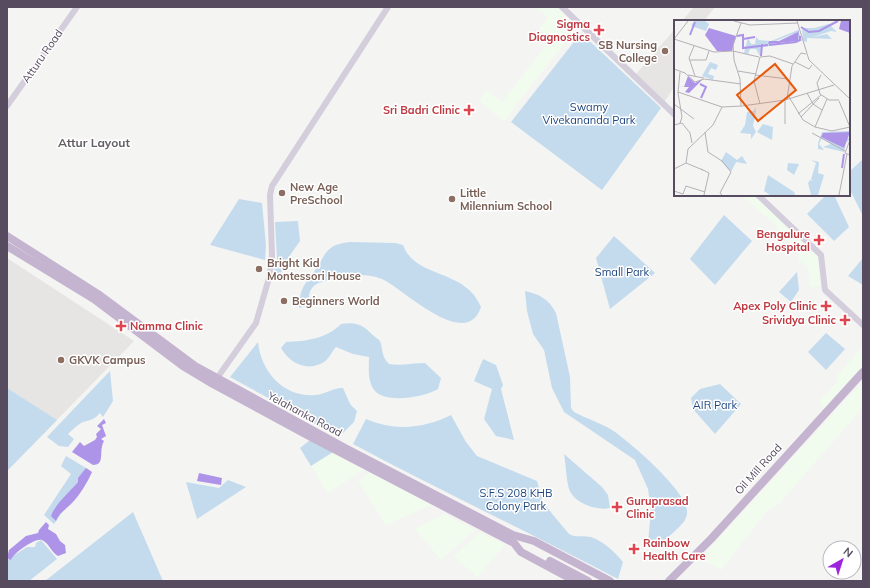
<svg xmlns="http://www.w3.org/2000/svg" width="870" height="588" font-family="Mulish,sans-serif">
<rect width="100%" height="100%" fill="#f4f4f2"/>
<g fill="#f1fcef">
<path d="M537,7H556L577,27L504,121L479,101L486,90L502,102L551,39L539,29L548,18Z"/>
<path d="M741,195H755L818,255L820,286L810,287L808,267L798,259L800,256L792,249L794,246L775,230L777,226Z"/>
<path d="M863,346V365L825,409L819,402L838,380L836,377Z"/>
<path d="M863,381V407L779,504L768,510L721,570L700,559Z"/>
<path d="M333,452L366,468L328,493L311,466Z"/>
<path d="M371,472L431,505L386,525L358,481Z"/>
<path d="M445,514L475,530L441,560L415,529Z"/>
<path d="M480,532L505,545L477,578L454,556Z"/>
</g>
<g fill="#e6e5e4">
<path d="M694,7H715L704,21H682Z"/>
<path d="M675,29V85L665,101L636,74Z"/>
<path d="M7,258L134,341L7,471Z"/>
</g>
<g fill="#c4dbee">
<path d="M581,33L661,108L602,190L511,122Z"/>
<path d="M863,159V216L849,188V172Z"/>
<path d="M826,195H834L849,227L834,241L807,214Z"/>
<path d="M239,199L262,203L266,245L265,260L210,245Z"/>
<path d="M724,215L752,241L715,285L690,259Z"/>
<path d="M298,221L300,241L288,258L278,279L273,275L277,258L275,222Z"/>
<path d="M614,236L655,273L610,309L596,258Z"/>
<path d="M350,242L395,243L403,245C415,279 465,268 481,307C466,352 404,289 382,279C366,272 344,275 328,280C312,284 308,289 309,305L299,308C300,289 303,286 314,272C326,255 325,244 350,242Z"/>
<path d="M863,258V285L848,276Z"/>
<path d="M797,272L799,290L791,302L779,292Z"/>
<path d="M525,291C539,294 549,299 556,313L570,377L571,408L574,412C585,418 606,425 615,432C633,445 684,489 687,510C688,519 682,524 676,530C668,537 661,545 651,548L648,543L651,510L648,489L635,460L564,412L552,388L544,350L533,334L527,311Z"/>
<path d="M341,324C358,321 364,326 375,337C378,339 380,340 381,344C383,352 382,357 389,364C402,366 412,363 425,363L441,378L438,389C425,397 386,404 375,391C367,381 369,369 369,357L353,354L336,347C332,351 329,359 324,362C308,372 290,364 281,348L286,342C307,341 326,339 341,324Z"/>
<path d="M826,333L845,349L826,370L808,352Z"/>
<path d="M258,342C261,372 284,398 316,395C325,394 335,387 343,388L350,404L357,411L354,422L343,433L328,431L230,377Z"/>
<path d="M483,359L496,365L503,385L501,389L514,440L496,436L484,419L492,389L474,381Z"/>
<path d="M110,371L113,401L103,417L100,413C92,422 90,419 81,423C76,426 72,430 68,434L74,439L68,447L59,446L47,437Z"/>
<path d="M720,384L741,404L715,434L693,409L691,398L700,389Z"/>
<path d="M7,388L57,420L7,471Z"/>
<path d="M451,415L466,442L477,456L537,481L544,504L569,534C576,538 583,535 591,537C603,541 615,552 623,562L618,579C530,533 441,491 353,444L366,419C394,431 423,429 451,415Z"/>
<path d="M310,440L333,452L311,466L300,448Z"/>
<path d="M564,454L602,487L608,495L610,508C596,511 574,503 569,489C566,478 566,465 564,454Z"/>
<path d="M66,456L91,471L54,524L44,515L71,474L61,466Z"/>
<path d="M228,480L246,487L197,519L186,482L219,488Z"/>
<path d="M133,512L163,581H45Z"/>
<path d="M41,540L57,559L29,581H7V560L27,547H35L36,543Z"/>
</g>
<g fill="#ad94e9">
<path d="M104,419L106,423L102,425L106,436L101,439L104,441C103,443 102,445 102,447C100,454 104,465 93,465L72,452L80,442L84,446L95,440L97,437L96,434L101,429L97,426Z"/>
<path d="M86,468L92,472C87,483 80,495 71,504C64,511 60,512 56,521L51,516C55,504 69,493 78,482V478Z"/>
<path d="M199,473L222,478L221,485L197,481Z"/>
<path d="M46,522L49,525L48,529L56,534L60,541L65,545L66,553L58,556C51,552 49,543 42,540C36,537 13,553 11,560L7,558L9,550L26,536L38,533L39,530Z"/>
</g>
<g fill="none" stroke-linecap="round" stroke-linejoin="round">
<g stroke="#d4cddb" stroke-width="6">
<path d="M562,7L675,115"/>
<path d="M7,106L77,7"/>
<path d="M758,195L821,255L825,290L863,325"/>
<path d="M215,381L256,323L269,278L272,256L270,195L272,186L388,7"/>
</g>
<g stroke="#c4b4cf" stroke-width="8">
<path d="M7,236L98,294L195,366L345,448L513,535L534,541L610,581"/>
<path d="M7,246L94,299L183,366L213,384L309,436L514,543L521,552L575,581"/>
<path d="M550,561L588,581"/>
<path d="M669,581L711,539L863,372"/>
</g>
</g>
<g fill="#e0444e" stroke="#fff" stroke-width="1.5">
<path d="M597 24h4v4h4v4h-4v4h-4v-4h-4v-4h4z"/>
<path d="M467 104h4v4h4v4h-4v4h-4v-4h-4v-4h4z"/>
<path d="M817 234h4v4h4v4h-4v4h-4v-4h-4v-4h4z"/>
<path d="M824 300h4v4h4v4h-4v4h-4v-4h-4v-4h4z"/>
<path d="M843 314h4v4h4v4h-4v4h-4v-4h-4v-4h4z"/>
<path d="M119 320h4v4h4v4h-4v4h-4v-4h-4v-4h4z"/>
<path d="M615 501h4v4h4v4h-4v4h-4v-4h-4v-4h4z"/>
<path d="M632 543h4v4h4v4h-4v4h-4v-4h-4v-4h4z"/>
</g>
<g fill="#8d6e63" stroke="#fff" stroke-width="1.5">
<circle cx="665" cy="51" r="4"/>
<circle cx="282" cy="193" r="4"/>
<circle cx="452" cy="199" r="4"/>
<circle cx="259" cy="269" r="4"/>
<circle cx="284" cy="301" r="4"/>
<circle cx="61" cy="360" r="4"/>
</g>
<g text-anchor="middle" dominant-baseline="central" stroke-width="3" stroke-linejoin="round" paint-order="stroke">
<g font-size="11" font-weight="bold" fill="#be3a42" stroke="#fff" text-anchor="end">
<text x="590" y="24">Sigma<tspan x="590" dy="13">Diagnostics</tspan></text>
<text x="460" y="110">Sri Badri Clinic</text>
<text x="810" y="234">Bengalure<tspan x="810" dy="13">Hospital</tspan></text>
<text x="817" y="306">Apex Poly Clinic</text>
<text x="836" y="320">Srividya Clinic</text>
<text x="130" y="326" text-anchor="start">Namma Clinic</text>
<text x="626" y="501" text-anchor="start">Guruprasad<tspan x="626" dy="13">Clinic</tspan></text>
<text x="643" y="543" text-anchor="start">Rainbow<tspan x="643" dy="13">Health Care</tspan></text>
</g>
<g font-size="11" font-weight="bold" fill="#785e54" stroke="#fff" text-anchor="start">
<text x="657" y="45" text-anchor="end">SB Nursing<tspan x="657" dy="13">College</tspan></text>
<text x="290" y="187">New Age<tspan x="290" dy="13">PreSchool</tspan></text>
<text x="460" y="193">Little<tspan x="460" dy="13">Milennium School</tspan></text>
<text x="267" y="263">Bright Kid<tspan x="267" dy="13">Montessori House</tspan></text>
<text x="292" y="301">Beginners World</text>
<text x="69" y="360">GKVK Campus</text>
</g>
<g font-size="11" fill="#564b5f" stroke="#fff">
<text transform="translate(42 56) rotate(-55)">Atturu Road</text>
<text transform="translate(305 414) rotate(28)">Yelahanka Road</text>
<text transform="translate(758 469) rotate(-48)">Oil Mill Road</text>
</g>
<g font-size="11" fill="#1d457f" stroke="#fff">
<text x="589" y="107">Swamy<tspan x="589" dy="13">Vivekananda Park</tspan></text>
<text x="622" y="272">Small Park</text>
<text x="715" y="405">AIR Park</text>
<text x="516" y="493">S.F.S 208 KHB<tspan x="516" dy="13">Colony Park</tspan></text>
</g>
<g font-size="12" font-weight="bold" fill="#645f67" stroke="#fff">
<text x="94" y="142">Attur Layout</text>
</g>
</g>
<g transform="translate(674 20)">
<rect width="176" height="176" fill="#f4f4f2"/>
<path d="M20,1H31L35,4L32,11L17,6ZM155,4L163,12L157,11L139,17L153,14L158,19L133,18V22L129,21L128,8H140ZM124,10L128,21L89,27L86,36L82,29H76L74,34L70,33L74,18L77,24H81L82,17L85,20L97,21ZM124,12V17L122,22L94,24L119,14L121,20L123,17L121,15ZM36,42L44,45L42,50L37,48L34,54L40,56L39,60L28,56ZM81,87L82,90L79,106L82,112L77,119V114L66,113L71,105L73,92L80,91ZM89,104L99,107L98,120L83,112ZM176,111L174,118L176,119L172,123L170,132L149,127L157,124L148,118L145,124L150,130L144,129V123L148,112ZM52,132L63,140L68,136L73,144L62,142L57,152L47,141ZM137,140L145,142L144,153L150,155L144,175H137L134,163L136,160L139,161L137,159L142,143ZM114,143L125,144L120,155L113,150ZM94,155L120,172L121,175H96L90,171Z" fill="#c4dbee" fill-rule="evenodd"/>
<path d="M167,1H176V13L165,9ZM35,8L62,16L58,31H43L31,15ZM125,9L124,21L94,24L95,21H105L124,12ZM14,56L21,63L29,59L15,73L11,72L15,67H11L0,66L10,67ZM176,112L170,128L147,117L149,113Z" fill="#ad94e9"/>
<path fill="none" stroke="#ad94e9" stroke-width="2" d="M127,7L135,12L145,11L164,1M16,15L21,2M63,16L69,15V28L94,25M69,19L81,17M95,25L122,22L126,20V16M87,36L88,24M26,64L32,67L27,78M168,148L170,134"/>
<path fill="none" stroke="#b5b0b7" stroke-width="1" d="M60,1L76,5L124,3M123,1L135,40L176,79M0,19L40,32L59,31M0,19L14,1M20,26L15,38L21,56M59,31L85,37M16,40H32L35,31M121,42L135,49L138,45M0,49L11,53L21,62L30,59L67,64M64,51L82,54M6,52L4,73L8,97L6,103M14,55L30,58M81,55L114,59M147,55L143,63L146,74L155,80H165M4,72L48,87M133,73L139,84L148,90M115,77L129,100L141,107L158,111L176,107L165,81M113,79L118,46L127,33L132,34M0,84L20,99M86,84L80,61L86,37L96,36L119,44M67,86L66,59L60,40L59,25L67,3M124,94L147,75M127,97L145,78M111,104V79M0,105L8,103L16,113L18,123M141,107L153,79M31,112L34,132L48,141L57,152L46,173L48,175M138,113L171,131M176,120L171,133L176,135M12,143L14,129L39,105L48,87L68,86L111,80L160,65M12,143L29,150M0,149L12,143M27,149L35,153L30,175M0,171L9,174L12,166L31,172M165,175L173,134"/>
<path fill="#e8590c" fill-opacity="0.15" stroke="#e8590c" stroke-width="2" d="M101,44L122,70L84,101L63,75Z"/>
<rect width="176" height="176" fill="none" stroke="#564b5f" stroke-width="2"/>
</g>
<rect width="870" height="588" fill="none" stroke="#564b5f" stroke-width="16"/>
<g transform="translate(842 560) rotate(39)"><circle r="19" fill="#ffffff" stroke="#bbb7bf"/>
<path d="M0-3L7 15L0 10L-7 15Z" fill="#9c24dd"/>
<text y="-6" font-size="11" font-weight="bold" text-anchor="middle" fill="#564b5f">N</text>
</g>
</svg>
